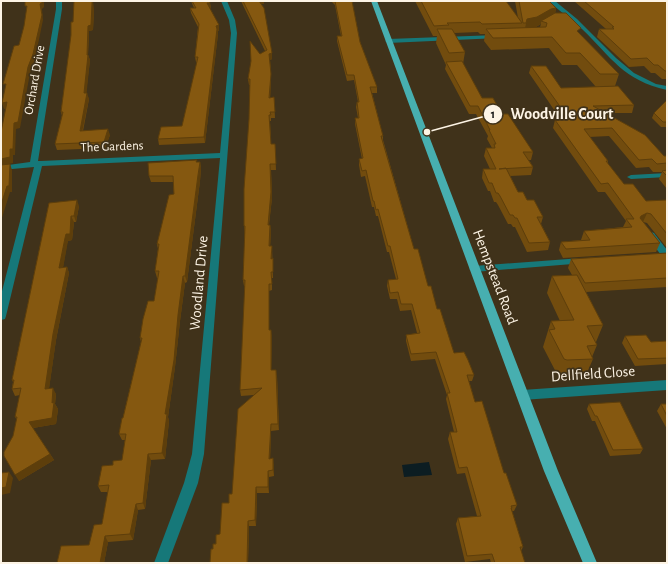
<svg xmlns="http://www.w3.org/2000/svg" width="668" height="564" font-family="'Alegreya Sans',sans-serif">
<rect width="100%" height="100%" fill="#40321a"/>
<path fill="#0c1d22" d="M429,462L432,475L404,477L402,465Z"/>
<g fill="none" stroke-linecap="round" stroke-linejoin="round">
<g fill="#167879" fill-rule="evenodd">
<path d="M56,1H62V9L38,161H41L220,153L231,33L229,20L221,1H227L235,20L237,33L204,454L198,483L168,563H154L184,483L192,454L220,158L42,166L6,316L5,319L1,320V295L34,167L1,170V166L30,162L56,9Z"/>
<path d="M549,1H555L577,19L616,58L634,73L656,84L667,86V90C623,80 612,58 582,29C571,19 559,11 549,1Z"/>
<path d="M497,35L499,36V38L388,43L385,41L388,39Z"/>
<path d="M667,173V177L631,179L627,177L631,175Z"/>
<path d="M651,232L654,233L667,250V260L664,259L646,235Z"/>
<path d="M582,258L587,261L585,263L474,272L469,269L474,266Z"/>
<path d="M667,380V390L522,400L518,398L516,395L518,392L522,390Z"/>
</g>
<path fill="#47afb0" fill-rule="evenodd" d="M371,1H377L558,471L597,563H583L544,471Z"/>
</g>
<g fill="#724c0e" fill-rule="evenodd">
<path d="M191,1H210H209L210,3L211,8H210L219,30L218,31V34L205,143L159,145L158,139L182,126L197,62H196L195,57L198,27L191,13L190,8H194Z"/>
<path d="M241,1H264V4H261L272,53V59L270,60L271,79L270,98L274,97L275,118H271V121H270L271,144H275L276,170H271L272,198L269,225H270L271,231L270,246H272L273,278H272V290L269,291V330L272,336L271,370L277,376L279,430L271,431L270,459L274,465V476L269,477V493H257L256,526H249L248,563H210L213,549L220,534L229,503L232,494L254,395L241,396L240,390L245,286H244L243,280L245,233L244,226L249,119L250,85H249L248,79L260,54L265,51Z"/>
<path d="M331,1H352L360,42L377,87V93H372L383,136V140L414,249L428,286L437,309L454,353L474,375L472,381H469L475,402L517,505L514,511H512L523,547L521,551L525,563H491L490,559L465,562L456,524L458,518L477,516L465,473L457,474L448,439L450,432H454L446,399L447,395L435,359L411,361L406,341V335L417,333L411,310L400,311L397,299H390L387,286L388,280L396,279L389,252H387L378,216H376L374,207H372L365,176L361,177L359,165V159H362L355,124V118H358L356,107L357,102H358L354,80L347,81L337,41V36H341L335,5Z"/>
<path d="M415,1H506L518,18L515,1H549L556,8L555,14L579,33L619,74L615,86L596,87L577,65H562L549,48L491,50L484,41L485,34H480L478,32L454,33L465,52L463,64L482,98L502,114L533,152L531,160H529L533,167L531,175L510,176L518,192L527,200L543,217L541,224L550,242L548,250L527,252L515,227H513L511,224H508L498,205L496,202H494L490,191H488L482,178L483,169H490L484,156L486,148H492L487,139L488,136L476,114H469L445,69L446,65L436,43L437,36H433ZM541,24L540,27L534,28Z"/>
<path d="M574,1H667V79H662L655,73H651L644,66L629,67L597,37L599,29H606Z"/>
<path d="M94,9L93,30L89,31L88,55L90,60L86,93L89,99L83,131L110,135L105,148L57,150L55,144L62,116L61,112L73,22Z"/>
<path d="M531,66L561,88L634,105L632,113H606L664,156H667V189L659,179L662,172H653L649,167L636,168L609,136L589,137L608,161V164L624,184L646,201L667,200V248L647,223L643,222L660,243L656,252L563,258L559,250L561,242L581,240L584,231L623,227L626,221L605,192H598L553,128L555,120H561L529,73Z"/>
<path d="M667,100V127H661L652,118L654,113Z"/>
<path d="M197,162H200L201,168L200,181L187,282L185,283L180,321L175,367L168,417L169,421L165,459L151,460L145,509L138,510L133,540L108,542L104,563H57L89,545L102,524L108,492H101L98,486L113,465L122,460L125,440H122L119,434L141,342L140,338L154,301L158,278H157L155,271L158,249L157,244L174,194L173,182H151L149,176Z"/>
<path d="M49,203L79,206L76,222H74L72,240L68,241L67,244L63,267H67L69,273L56,340L49,388L56,394L55,404L58,409L56,424L33,428L54,460L19,481L13,436L17,420L15,417L20,395L15,396L12,389L13,382L12,380Z"/>
<path d="M667,253V287L586,292L603,325L596,342H595L597,345L592,357L593,359L586,375L560,377L558,376L543,347L551,321H560L547,293L552,276L572,275L568,268L571,259Z"/>
<path d="M625,336L651,342L667,341V364L635,366L622,343Z"/>
<path d="M589,404L643,449L640,454L610,456L595,421H592L587,409Z"/>
<path d="M661,404H667V429L657,411Z"/>
</g>
<g fill="#5d3e0b">
<path d="M43,1H44V7L42,9L43,20L35,59L30,73L20,128L16,129L15,155H13V163L1,166V159L10,149L14,123L40,4Z"/>
<path d="M92,1H93L94,9L93,30L89,31L88,55L90,60L86,99L84,93L87,55L88,26Z"/>
<rect x="258" y="1" width="6" height="3"/>
<path d="M207,3H210L211,8H208Z"/>
<path d="M556,8L554,18L541,21V24L524,33L527,19L551,9Z"/>
<path d="M219,25V30L218,31V34L205,143L204,137L216,26Z"/>
<path d="M272,53V59L270,60L271,79L270,103L269,54Z"/>
<path d="M87,93L89,99L81,137L80,131Z"/>
<path d="M7,102L10,108L4,109L2,103Z"/>
<path d="M108,129L110,135L105,148L104,142Z"/>
<path d="M200,162L201,168L200,181L187,282L185,276Z"/>
<path d="M10,164L12,170V192H10L1,221V205L7,186Z"/>
<path d="M271,170L272,198L268,231V225Z"/>
<path d="M77,200L79,206L76,222L74,216Z"/>
<path d="M647,213L643,222L637,225L641,216Z"/>
<path d="M71,216L74,222L72,240L68,241L62,274L59,268L65,238Z"/>
<path d="M270,225L271,231L270,252L269,246Z"/>
<path d="M272,246V265L271,259Z"/>
<path d="M67,267L69,273L56,340L48,396L45,389L53,334Z"/>
<path d="M183,276L185,283L180,321L175,367L168,417L169,421L165,459L162,453L165,414Z"/>
<path d="M271,330L272,336L271,377Z"/>
<path d="M276,370L277,376L279,430L278,424Z"/>
<path d="M53,388L56,394L55,404L58,409L56,424L33,428L29,422L52,403Z"/>
<path d="M271,424V431L270,465L269,459Z"/>
<path d="M50,454L54,460L19,481L15,475Z"/>
<path d="M148,454L151,460L145,509L143,503Z"/>
<path d="M273,458L274,465V476L273,470Z"/>
<path d="M268,471L269,477V493L268,487Z"/>
<path d="M9,472L13,478L10,493L1,495V488Z"/>
<path d="M256,487L257,493L256,526L255,520Z"/>
<path d="M136,504L138,510L133,540L130,534Z"/>
<path d="M248,521L249,526L248,563H247Z"/>
<path d="M105,536L108,542L104,563H100Z"/>
</g>
<g fill="#855810" stroke="#5d3e0b">
<path d="M25,1H43V2L40,4L42,15L33,54L28,67L18,122L14,123L13,149H10V157L1,159V132L7,102L2,103L6,84H3L14,46L19,45L24,26L27,6H25Z"/>
<path d="M74,1H92V4L91,25L88,26L87,55H88L84,93H87L80,131L108,129L104,142L55,144L63,112H61L71,35V22H73Z"/>
<path d="M192,1H209L210,3H207L219,25L216,26L217,29L204,137L158,139L161,127L182,126L198,57H195L199,24L190,8H196Z"/>
<path d="M243,1H259L264,8L272,53L269,54L271,74L269,98L274,97L275,112H270L271,115H269L271,144H275L276,164H270L271,192L268,225H270L269,246H272L271,259L273,258V272H271L272,284H269V330H271V370H276L278,424H271L269,459L273,458V470L268,471V487H256L255,520L248,521L247,563H210L211,549H213V544H216V535L220,534L222,503H229V494H232L238,409L262,388L240,390L245,280H243L245,226H244V189L249,119L250,79H248L251,61L250,41L260,54L267,50Z"/>
<path d="M335,1H352L360,42L377,87H370L383,136H381L414,249H418L428,286H431L437,309H440L454,353L464,352L468,360L474,375H467L475,402L482,401L504,473H506L517,505L511,506L512,508H511L523,547H520L525,563H495L492,554L467,556L458,518L481,516L467,467L459,468L450,432H457L447,393H450L436,352L411,354L406,335L420,333L412,304H401L398,292L390,293L388,280L398,279L390,246H388L378,209L376,210L374,201H373L366,170L362,171L359,159L363,158L355,118H359L357,102H359L354,75H347L337,36H342Z"/>
<path d="M421,1H506L522,23L482,24L480,22L447,23L449,25L434,26Z"/>
<path d="M519,1H549L556,8L551,9L537,17L527,19L526,23H523Z"/>
<path d="M584,1H667V71H665L658,65H654L647,58L631,59L599,29H614L612,27H614Z"/>
<path d="M555,13H566L581,28L577,31L619,74H600L580,53H566L552,37L493,38L486,29L546,27L547,23L541,21Z"/>
<path d="M437,29H452L465,52L449,53Z"/>
<path d="M462,61L482,98H493L502,114H508L533,152H523L533,167L499,169L506,168L518,192H523L527,200H534L543,217H537L550,242L529,243L517,218H515L513,215H510L500,196L498,193H496L492,183H489L483,169H496L486,148H495L494,144H496L489,130H490L478,106H470L446,62Z"/>
<path d="M531,66H546L561,88L618,86L634,105L593,106L645,135L664,156H667V163L657,164L652,159L639,160L612,128L584,129L608,161H606L624,184H633L646,201L667,200V234L651,214L647,213L641,216L640,218L660,243L566,249L561,242L590,240L584,231L632,227L626,219H634L608,183L601,184L555,120L569,119Z"/>
<path d="M667,100V122H663L654,113Z"/>
<path d="M197,160L196,162H200L198,175L185,276H183L178,315L174,360L165,414H167L162,453L148,454L143,503L136,504L130,534L105,536L100,563H57L61,546L89,545L94,525L102,524L109,485L98,486L102,466L113,465V461L122,460L126,434H119L122,418H123L142,338H140L143,319L148,301H154L159,271H155L159,244H157L160,232L169,195L174,194L173,176H149L148,163Z"/>
<path d="M10,164L9,186H7L1,205V165Z"/>
<path d="M667,170V176L662,171Z"/>
<path d="M77,200L74,216H71L70,234H66L65,238L59,268L67,267L53,334L45,389L53,388L52,403L54,402L52,418L29,422L50,454L15,475L4,456V452L13,436L17,417H15L21,388L12,389L14,380H12L49,203Z"/>
<path d="M667,253V278L585,283L571,259Z"/>
<path d="M577,275L603,325L587,326L597,345L587,346L593,359L567,360L564,359L549,330L555,329L551,321L574,320L552,276Z"/>
<path d="M646,335L651,342L667,341V358L638,359L625,336Z"/>
<path d="M620,402L643,449L613,450L597,416H595L589,404Z"/>
<path d="M661,404H667V416Z"/>
<path d="M9,472L6,487L1,488V473Z"/>
</g>
<g text-anchor="middle" dominant-baseline="central" stroke-width="3.5" stroke-linejoin="round" paint-order="stroke">
<g font-size="13" fill="#fdf4e5" stroke="#40321a">
<text transform="translate(35 80) rotate(-80)">Orchard Drive</text>
<text transform="translate(112 147) rotate(-2)">The Gardens</text>
</g>
<g font-size="15" fill="#fdf4e5" stroke="#40321a">
<text transform="translate(495 277) rotate(69)">Hempstead Road</text>
<text transform="translate(199 283) rotate(-85)">Woodland Drive</text>
<text transform="translate(593 374) rotate(-4)">Dellfield Close</text>
</g>
</g>
<path fill="none" stroke="#fdf4e5" stroke-width="1.5" d="M427 132L493 114"/>
<g fill="#fdf4e5" stroke="#40321a" stroke-width="1.5">
<circle cx="427" cy="132" r="4"/>
<circle cx="493" cy="114" r="10"/>
</g>
<g font-size="12" text-anchor="middle" font-weight="bold" fill="#111">
<text x="493" y="118">1</text>
</g>
<g font-size="16" text-anchor="middle" font-weight="bold" fill="#fdf4e5" stroke="#40321a" stroke-width="3.5" stroke-linejoin="round" paint-order="stroke">
<text x="562" y="119">Woodville Court</text>
</g>
<rect width="668" height="564" fill="none" stroke="#fdf4e5" stroke-width="4"/>
</svg>
